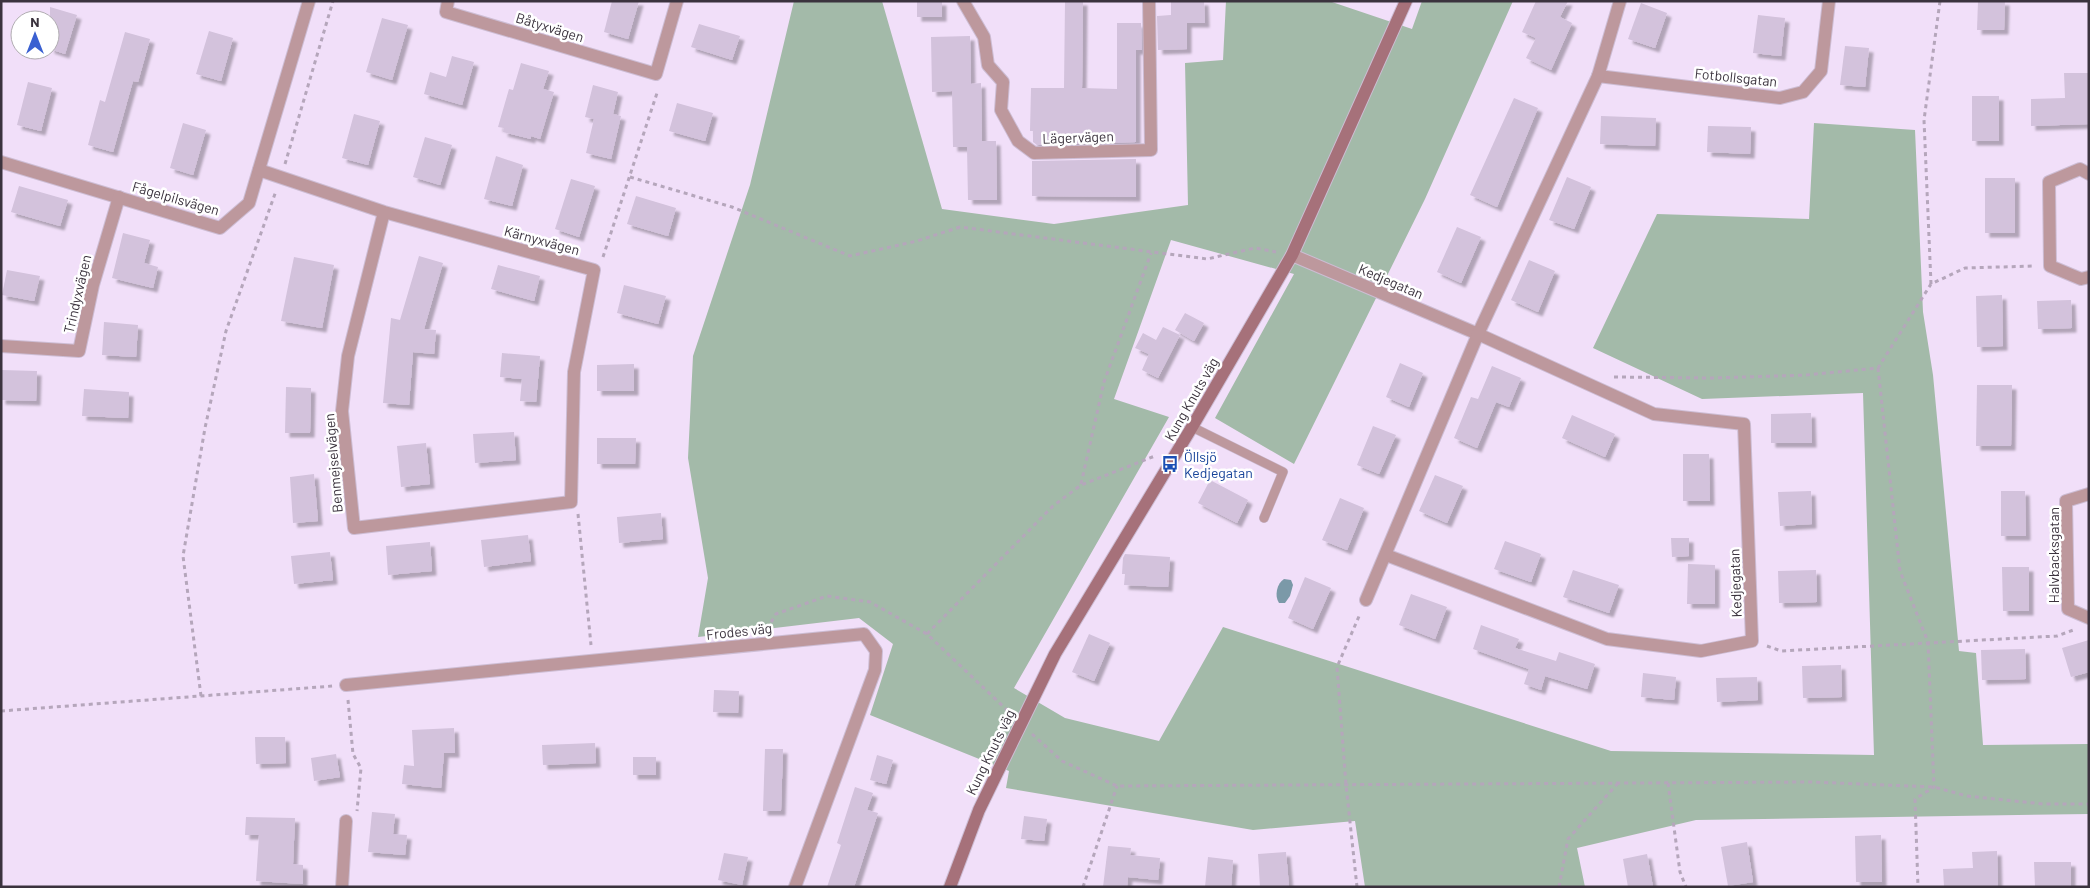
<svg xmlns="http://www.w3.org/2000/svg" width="2090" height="888" font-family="Barlow,sans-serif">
<defs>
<filter id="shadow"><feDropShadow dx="4.5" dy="4.5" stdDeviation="1" flood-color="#0004"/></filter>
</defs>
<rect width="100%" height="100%" fill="#f1dff9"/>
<path fill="#a3baa9" d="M794,1H882L942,209L1054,224L1188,205L1185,63L1223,60L1226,1H1329L1412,29L1422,1H1513L1425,199L1294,464L1215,418L1294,274L1171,240L1114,399L1169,417L1014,688L1065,718L1159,741L1223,627L1611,751L1874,755L1863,393L1702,399L1593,348L1657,214L1809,219L1814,123L1915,130L1923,312L1933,375L1959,651L1976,653L1983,745L2089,744V814L1696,820L1577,848L1585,887H1365L1355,821L1253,830L1006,788L1009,771L870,715L893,644L859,618L698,637L708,578L688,458L693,356L750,185Z"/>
<path fill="#7b99a8" d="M1284,579L1291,580L1293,585L1290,596L1285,603H1279C1274,596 1277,583 1284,579Z"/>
<g fill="#d3c2dc" filter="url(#shadow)">
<path d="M612,1H639L628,39L604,32Z"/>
<rect x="917" y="1" width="25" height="16"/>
<path d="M1065,1H1083L1082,88L1117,89V23H1141L1142,50H1136V142L1037,145L1033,142V131H1030L1031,88H1064Z"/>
<path d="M1171,1H1204L1205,23H1187V49L1158,50L1157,16L1171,15Z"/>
<path d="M1536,1H1568L1560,17L1572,23L1551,70L1526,58L1536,38L1522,32Z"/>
<path d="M1978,1H2005L2004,30H1977Z"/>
<path d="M1641,3L1667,13L1655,48L1628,39Z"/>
<path d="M50,7L77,15L65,54L50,49Z"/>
<path d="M1758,15L1785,18L1781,56L1753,53Z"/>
<path d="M382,18L408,25L392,80L366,72Z"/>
<path d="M699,24L740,36L732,60L691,47Z"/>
<path d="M209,31L233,38L221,81L196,74Z"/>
<path d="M125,32L150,39L138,82L133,81L113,152L88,145L100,100L105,102Z"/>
<path d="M970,36L971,84L981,83L982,141H996L997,200H968L967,147H953L952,91L932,92L931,37Z"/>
<path d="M1845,46L1869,48L1865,87L1840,85Z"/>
<path d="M452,56L474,62L462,105L424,94L430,72L446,77Z"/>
<path d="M521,63L549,71L543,89L554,92L540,139L531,136V139L503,132L504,128L498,127L509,89L513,90Z"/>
<path d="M2064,73H2089V124L2031,126V99L2065,98Z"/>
<path d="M28,82L52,88L41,131L17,125Z"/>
<path d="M593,85L618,92L613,114L621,116L611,159L586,153L594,119L585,117Z"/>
<rect x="1972" y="96" width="27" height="45"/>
<path d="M1514,98L1538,108L1497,207L1470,195Z"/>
<path d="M677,103L713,113L705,141L669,131Z"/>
<path d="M354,114L380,121L368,165L342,158Z"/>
<path d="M1601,116L1656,118L1655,146L1600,144Z"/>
<path d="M183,123L206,130L193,175L170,168Z"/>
<path d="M1708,126L1751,127L1750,154L1707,152Z"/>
<path d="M425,137L452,145L440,185L413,177Z"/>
<path d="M496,156L523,165L512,206L484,199Z"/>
<path d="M1136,159V197L1032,196V161Z"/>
<path d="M1567,177L1591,187L1574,229L1549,220Z"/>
<rect x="1985" y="178" width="30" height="55"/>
<path d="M571,179L595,186L579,237L555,229Z"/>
<path d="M19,186L68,200L60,226L11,212Z"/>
<path d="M636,196L676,208L668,236L627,224Z"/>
<path d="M1457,227L1481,237L1461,283L1437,272Z"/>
<path d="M123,233L150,240L144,263L158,267L153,288L112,278Z"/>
<path d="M419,256L443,263L424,329L436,330L434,354L413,352L409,405L383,403L391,318L400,320Z"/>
<path d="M294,257L334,265L322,328L281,321Z"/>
<path d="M1529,260L1555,271L1538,312L1511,300Z"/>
<path d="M498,265L540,276L534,301L491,289Z"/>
<path d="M7,270L40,276L34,301L2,295Z"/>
<path d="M624,285L666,296L658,324L617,313Z"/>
<path d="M2002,295L2003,346L1977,347L1976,296Z"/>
<path d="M2071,300L2072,328L2038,329L2037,301Z"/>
<path d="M1185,313L1204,323L1194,341L1175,330Z"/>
<path d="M104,322L138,325L136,357L102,355Z"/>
<path d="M1163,327L1180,335L1158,378L1142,370L1149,354L1135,348L1143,333L1156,340Z"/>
<path d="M502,353L540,356L536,402L520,401L522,379L500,377Z"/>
<path d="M1400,363L1423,373L1409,407L1386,397Z"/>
<path d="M634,364V391H597V365Z"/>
<path d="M1492,366L1521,378L1509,407L1496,402L1477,448L1454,438L1471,397L1478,399Z"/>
<path d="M1,370L37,371L36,401L1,400Z"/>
<path d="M1977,385H2012L2011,446H1976Z"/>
<path d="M286,387L311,388L310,433H285Z"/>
<path d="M84,389L129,392L128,418L82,416Z"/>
<path d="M1811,413L1812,443H1771V414Z"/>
<path d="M1572,415L1615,434L1605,457L1562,438Z"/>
<path d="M1373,426L1396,435L1379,474L1357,465Z"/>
<path d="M514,432L516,460L475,463L473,434Z"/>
<path d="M597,438H636L635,464H597Z"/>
<path d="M426,443L430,484L401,487L397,446Z"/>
<path d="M1683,454H1709L1710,501H1683Z"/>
<path d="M314,474L318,521L293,523L290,477Z"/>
<path d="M1435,475L1463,486L1447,523L1419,511Z"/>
<path d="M1210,480L1248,500L1237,523L1198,503Z"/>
<path d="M1811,491L1812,524L1780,526L1778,492Z"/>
<path d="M2001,491H2025L2026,536H2001Z"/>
<path d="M1340,498L1364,508L1347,550L1322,540Z"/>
<path d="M661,513L663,539L619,543L617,517Z"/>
<path d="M528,535L531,561L484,567L481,540Z"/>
<path d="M1671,538H1689V556L1672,557Z"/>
<path d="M1505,541L1541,554L1531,582L1494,569Z"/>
<path d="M430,542L432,571L388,575L386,546Z"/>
<path d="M330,552L333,580L294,584L291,556Z"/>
<path d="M1125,554L1170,557L1168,587L1124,585L1125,574H1122L1123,558Z"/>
<path d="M1688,564L1715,565V604H1687Z"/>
<path d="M2002,567H2029V611H2003Z"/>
<path d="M1573,570L1619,585L1609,613L1563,597Z"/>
<path d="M1816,570L1817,602L1779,603L1778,571Z"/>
<path d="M1305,577L1331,588L1313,629L1288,618Z"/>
<path d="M1411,594L1447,607L1435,639L1399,625Z"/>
<path d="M1481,625L1519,639L1515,648L1556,661L1559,652L1595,664L1587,689L1545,676L1541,690L1524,684L1529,669L1473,649Z"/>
<path d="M1089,634L1110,643L1094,681L1072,672Z"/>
<path d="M2089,640V672L2071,677L2062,648Z"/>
<path d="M2025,649L2026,679L1982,680L1981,650Z"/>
<path d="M1841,665L1842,697L1803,698L1802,666Z"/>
<path d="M1643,673L1676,677L1674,700L1641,697Z"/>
<path d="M1757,677L1758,700L1717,702L1716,678Z"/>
<path d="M714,690L739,691L738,713L713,712Z"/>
<path d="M454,728L455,753H444L441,788L402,784L404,765L414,766L412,730Z"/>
<path d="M255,737H285L286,763L256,764Z"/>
<path d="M595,743L596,763L543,765L542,745Z"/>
<path d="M765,749H783L781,811H763Z"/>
<path d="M336,754L340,777L314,781L311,758Z"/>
<path d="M877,755L893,760L886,784L870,780Z"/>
<rect x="633" y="757" width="23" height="18"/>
<path d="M855,787L873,793L867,810L878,813L854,887H827L841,845L837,843Z"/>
<path d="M372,812L395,814L393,834L407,835L405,855L368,852Z"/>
<path d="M1024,816L1047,819L1044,841L1021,839Z"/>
<path d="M246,817L295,818L293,864L303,865V884L256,881L259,835H245Z"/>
<path d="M1881,835L1882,882H1856L1855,836Z"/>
<path d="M1747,842L1753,882L1728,886L1721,847Z"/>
<path d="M1108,846L1131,848L1130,855L1160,858L1158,880L1128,877L1127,887H1103Z"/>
<path d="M1997,851L1998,887H1944L1943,869L1973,868L1972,852Z"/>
<path d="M1286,852L1289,887H1260L1258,854Z"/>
<path d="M724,853L748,857L742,885L718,880Z"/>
<path d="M1647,854L1653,887H1628L1623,859Z"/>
<path d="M1208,857L1233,860L1231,887H1205Z"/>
<path d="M2034,862H2071V887H2035Z"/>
</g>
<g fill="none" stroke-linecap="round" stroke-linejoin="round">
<g stroke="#cdbdd4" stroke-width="10">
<path id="lane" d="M1192,427L1283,472L1264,518"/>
</g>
<g stroke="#cdbdd4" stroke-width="14">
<g id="street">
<path d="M448,1L446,12L656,74L677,1"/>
<path d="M963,1L984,37L988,65L1003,82L1001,110L1018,141L1034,153L1151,150L1149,1"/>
<path d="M1598,76L1780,98L1803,92L1821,71L1829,1"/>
<path d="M1,162L220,228L249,203L309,1"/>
<path d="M259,170L384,212L594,270L574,372L571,502L354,528L342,411L348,356L384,212"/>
<path d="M2089,174L2080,169L2049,182L2050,266L2081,279L2089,277"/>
<path d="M1292,255L1478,334L1654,414L1744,424L1752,641L1701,651L1607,639L1386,555"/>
<path d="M1,346L79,351L93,285L119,197"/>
<path d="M2089,494L2066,501L2068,609L2089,618"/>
<path d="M1366,600L1478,334L1598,76L1620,1"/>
<path d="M346,685L864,634L876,651L875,670L795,887"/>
<path d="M342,887L346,821"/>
</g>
</g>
<g stroke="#cdbdd4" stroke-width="14">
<path id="secondary" d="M950,887L979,810L1055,654L1192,427L1292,255L1406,1"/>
</g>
<g stroke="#b5a6bb" stroke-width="3" stroke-dasharray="4 4" stroke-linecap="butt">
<path d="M285,164L333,1"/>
<path d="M630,177L732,207L850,256L917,241L960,227L1207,259L1255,248L1276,252"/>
<path d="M603,257L658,90"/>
<path d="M1931,284L1924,120L1940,1"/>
<path d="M1878,368L1900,571L1928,642L1934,787L1915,799L1918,887"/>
<path d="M1614,377L1711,378L1806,375L1878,368L1931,284L1965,268L2035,266"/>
<path d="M1081,484L1104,382L1151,253"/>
<path d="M578,514L591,645"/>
<path d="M767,629L776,614L827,596L870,602L927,634L1009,712"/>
<path d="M927,634L1053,506L1081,485L1155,456"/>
<path d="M1767,646L1781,651L2057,636L2076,629"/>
<path d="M201,696L183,556L205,428L226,331L276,191"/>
<path d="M348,700L353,754L361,768L357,811"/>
<path d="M1,711L333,686"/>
<path d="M1032,734L1062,761L1117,786L1811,782L1934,787L1967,796L2043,804H2089"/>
<path d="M1668,783L1680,872L1686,887"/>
<path d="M1083,887L1117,786"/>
<path d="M1357,887L1346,785L1337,667L1360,614"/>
<path d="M1559,887L1568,839L1618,783"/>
</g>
<use href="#lane" stroke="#bd989d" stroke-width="9"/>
<use href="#street" stroke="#bd989d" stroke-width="12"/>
<use href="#secondary" stroke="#a6717a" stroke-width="12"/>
</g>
<defs>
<g id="bus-bare" transform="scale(1.35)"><path d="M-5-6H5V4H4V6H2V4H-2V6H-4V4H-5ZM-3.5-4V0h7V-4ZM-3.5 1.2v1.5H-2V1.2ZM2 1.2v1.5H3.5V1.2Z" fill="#1a4fb4" stroke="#fff" stroke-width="2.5" paint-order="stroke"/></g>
</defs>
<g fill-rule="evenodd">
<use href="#bus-bare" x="1170" y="464"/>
</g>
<g text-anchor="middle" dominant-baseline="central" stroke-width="5" stroke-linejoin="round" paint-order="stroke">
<g font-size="14" fill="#3b333e" stroke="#fff">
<text transform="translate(550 27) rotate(17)">Båtyxvägen</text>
<text transform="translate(1736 77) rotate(6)">Fotbollsgatan</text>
<text transform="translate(1078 137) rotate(-2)">Lägervägen</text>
<text transform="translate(176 198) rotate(16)">Fågelpilsvägen</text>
<text transform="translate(542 240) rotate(15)">Kärnyxvägen</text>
<text transform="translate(1391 281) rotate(23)">Kedjegatan</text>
<text transform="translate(77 294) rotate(-77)">Trindyxvägen</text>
<text transform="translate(1191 399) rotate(-60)">Kung Knuts väg</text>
<text transform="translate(333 463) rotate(-95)">Benmejselvägen</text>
<text transform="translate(2053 555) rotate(-90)">Halvbacksgatan</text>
<text transform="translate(1735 583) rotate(-92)">Kedjegatan</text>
<text transform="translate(739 631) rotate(-6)">Frodes väg</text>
<text transform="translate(990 752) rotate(-64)">Kung Knuts väg</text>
</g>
<g font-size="14" fill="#164399" stroke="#fff" text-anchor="start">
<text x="1184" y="456">Öllsjö<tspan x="1184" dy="16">Kedjegatan</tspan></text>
</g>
</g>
<rect width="2090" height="888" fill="none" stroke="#3b333e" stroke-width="5"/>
<g transform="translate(35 35)"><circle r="24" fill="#ffffff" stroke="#b1adb2"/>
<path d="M0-4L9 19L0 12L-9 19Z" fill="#3a60d1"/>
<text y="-8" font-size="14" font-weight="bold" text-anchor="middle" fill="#3b333e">N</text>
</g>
</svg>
